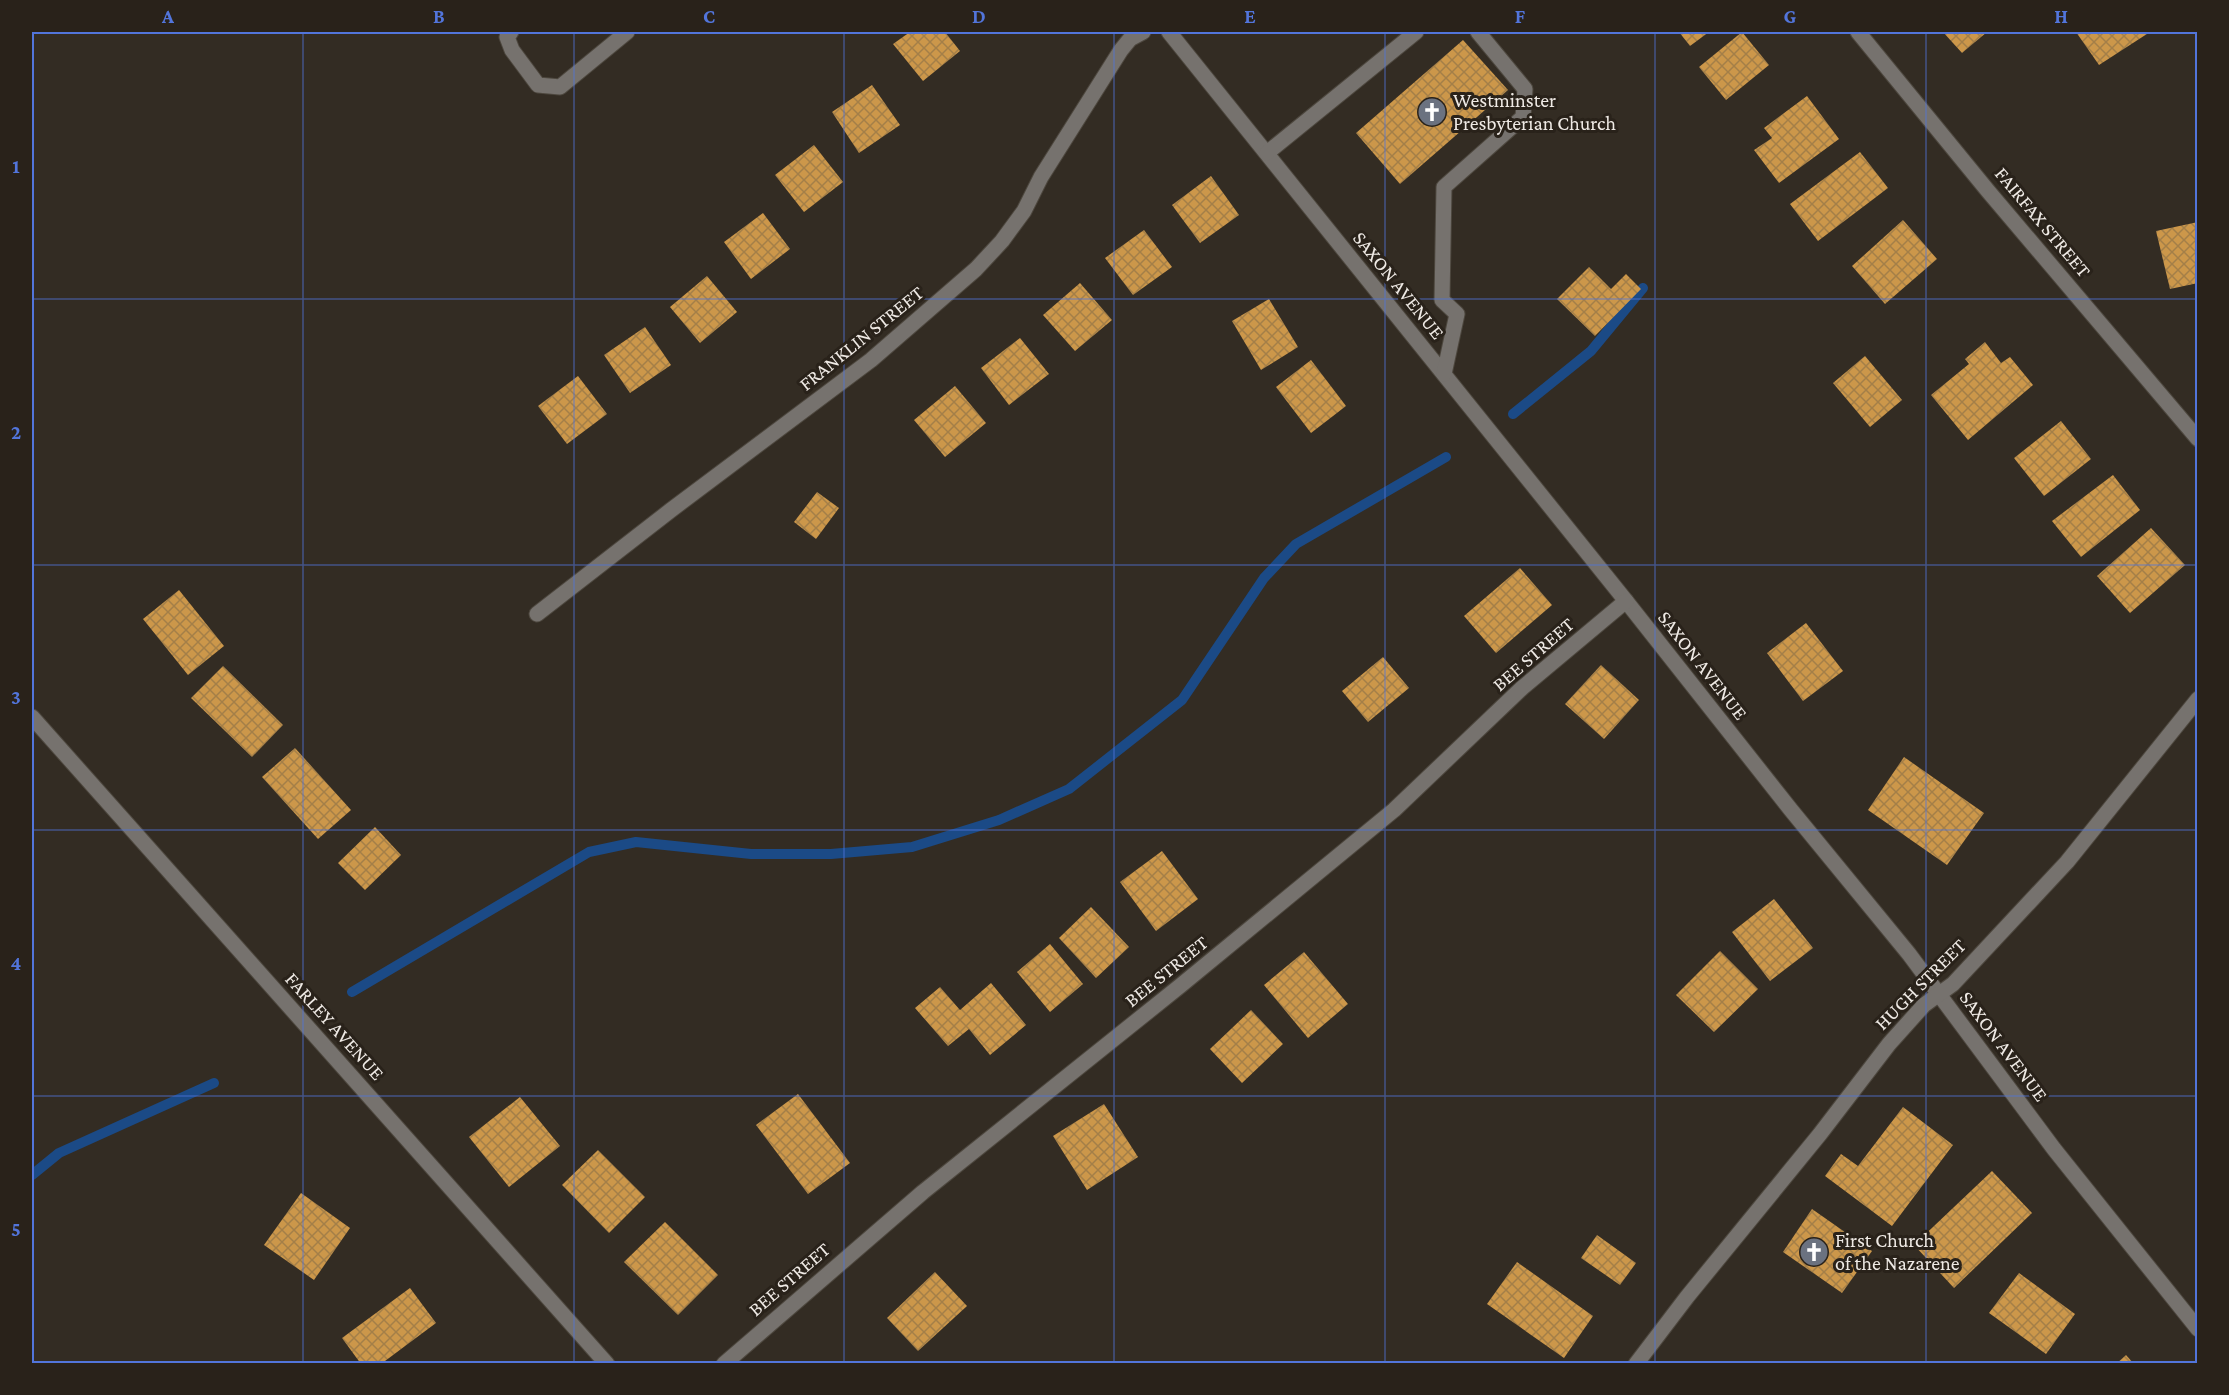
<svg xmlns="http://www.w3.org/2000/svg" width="2229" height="1395" font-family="'Crimson Pro',serif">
<defs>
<pattern id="building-cross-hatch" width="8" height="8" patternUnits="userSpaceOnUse" patternTransform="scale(1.5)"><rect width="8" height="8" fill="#cc974a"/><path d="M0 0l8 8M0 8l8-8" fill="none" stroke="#a47f48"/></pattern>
</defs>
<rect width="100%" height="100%" fill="#332c23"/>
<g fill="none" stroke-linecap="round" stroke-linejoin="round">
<g stroke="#1b4a86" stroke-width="10">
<path d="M1513,414L1591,351L1643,288"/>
<path d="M352,992L589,852L636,842L751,854H831L912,847L999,820L1069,789L1182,700L1264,578L1296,544L1446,457"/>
<path d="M32,1175L59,1153L214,1083"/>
</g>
</g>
<g fill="url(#building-cross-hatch)">
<path d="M910,32H945L960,51L923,81L893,44Z"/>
<path d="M1679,32H1709L1690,46Z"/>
<path d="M1742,32L1769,65L1726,100L1699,67Z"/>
<path d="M1943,32H1987L1962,53Z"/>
<path d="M2076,32H2150L2099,65Z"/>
<path d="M1463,40L1508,90L1400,184L1356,133Z"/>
<path d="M872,85L900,125L859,153L832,112Z"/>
<path d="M1807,96L1839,139L1779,183L1754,150L1772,138L1764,128Z"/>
<path d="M814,145L843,182L804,212L775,175Z"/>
<path d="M1860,152L1888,188L1818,241L1790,204Z"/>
<path d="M1211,176L1239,215L1200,243L1172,205Z"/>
<path d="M763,213L790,249L751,279L724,242Z"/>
<path d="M1903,220L1937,259L1885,304L1852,266Z"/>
<path d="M2198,222V283L2170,289L2156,231Z"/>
<path d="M1144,230L1172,267L1133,295L1105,258Z"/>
<path d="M1589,267L1611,289L1626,274L1641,289L1595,336L1557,299Z"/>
<path d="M707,276L737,312L700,343L670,307Z"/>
<path d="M1080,283L1112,320L1075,351L1043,315Z"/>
<path d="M1269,299L1298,347L1261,370L1232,321Z"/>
<path d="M645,327L671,365L630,393L604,355Z"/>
<path d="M1020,338L1049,374L1009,405L981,368Z"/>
<path d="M1985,342L2001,363L2010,357L2033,385L1968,440L1931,395L1969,364L1965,359Z"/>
<path d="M1865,356L1902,400L1870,427L1833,383Z"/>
<path d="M1311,360L1346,406L1311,433L1276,387Z"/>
<path d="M578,376L607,414L567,444L538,406Z"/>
<path d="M955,386L986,423L945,457L914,420Z"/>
<path d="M2061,421L2091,459L2044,496L2014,458Z"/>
<path d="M2113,475L2140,510L2081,557L2052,521Z"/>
<path d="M817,492L839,508L816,539L794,522Z"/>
<path d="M2151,528L2185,565L2130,613L2097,576Z"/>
<path d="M1520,568L1552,605L1496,653L1464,616Z"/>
<path d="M179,590L224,646L188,675L143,619Z"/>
<path d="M1806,623L1843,671L1803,701L1767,653Z"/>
<path d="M1383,657L1409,688L1368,722L1342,691Z"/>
<path d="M1601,665L1639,700L1604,739L1565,704Z"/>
<path d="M223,666L283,725L252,757L191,698Z"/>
<path d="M295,748L351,810L318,839L262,777Z"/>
<path d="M1904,757L1984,813L1947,865L1868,810Z"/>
<path d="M375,827L401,855L365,890L338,863Z"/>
<path d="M1162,851L1198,899L1156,931L1120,882Z"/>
<path d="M1774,899L1813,948L1770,981L1732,932Z"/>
<path d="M1091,907L1129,947L1096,978L1059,938Z"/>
<path d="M1050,944L1083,984L1050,1012L1017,972Z"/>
<path d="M1720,951L1758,989L1714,1032L1676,995Z"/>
<path d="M1304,952L1348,1004L1308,1038L1264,985Z"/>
<path d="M991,983L1026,1025L990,1055L969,1029L948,1046L915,1008L940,987L960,1010Z"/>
<path d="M1251,1010L1283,1044L1242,1083L1210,1049Z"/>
<path d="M798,1094L850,1163L808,1194L756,1125Z"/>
<path d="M520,1097L560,1146L509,1187L469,1137Z"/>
<path d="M1104,1104L1138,1157L1087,1190L1053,1136Z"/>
<path d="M1903,1107L1953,1145L1892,1226L1825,1176L1841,1154L1858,1166Z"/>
<path d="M598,1150L645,1197L609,1233L562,1185Z"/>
<path d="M1992,1171L2032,1213L1954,1288L1914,1245Z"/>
<path d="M301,1193L350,1228L314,1280L264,1245Z"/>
<path d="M1812,1209L1872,1251L1842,1293L1783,1252Z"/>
<path d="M665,1222L718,1275L678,1315L624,1262Z"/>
<path d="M1597,1235L1636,1263L1620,1285L1581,1258Z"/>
<path d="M1517,1262L1593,1316L1564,1358L1487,1304Z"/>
<path d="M935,1272L967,1306L918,1351L887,1318Z"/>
<path d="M2019,1273L2075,1314L2046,1354L1989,1313Z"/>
<path d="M410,1288L436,1323L381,1364H361L342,1338Z"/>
<path d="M2126,1355L2134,1364H2116Z"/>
</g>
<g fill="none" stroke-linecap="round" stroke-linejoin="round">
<g stroke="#4d473e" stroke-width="17">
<g id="minor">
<path d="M511,32L507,37L512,50L538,85L560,87L627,32"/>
<path d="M1169,32L1626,601L1791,810L1909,954L2054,1149L2198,1329"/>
<path d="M1858,32L1988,191L2198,439"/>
<path d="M1267,153L1416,32"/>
<path d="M1444,374L1457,314L1442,300L1444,187L1523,117L1525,89L1478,32"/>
<path d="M537,614L671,510L871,360L976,269L1002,241L1024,211L1041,177L1121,50L1130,39L1143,32"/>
<path d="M32,717L607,1364"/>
<path d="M724,1364L923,1192L1180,986L1394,810L1522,688L1626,601"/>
<path d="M1636,1364L1687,1297L1820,1134L1889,1044L1924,1005L1953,984L2067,862L2198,699"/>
</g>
</g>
<use href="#minor" stroke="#76726e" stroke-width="15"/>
</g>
<path fill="none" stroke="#5275db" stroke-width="1.5" stroke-opacity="0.55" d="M303,32V1364M574,32V1364M844,32V1364M1114,32V1364M1385,32V1364M1655,32V1364M1926,32V1364M32,299H2198M32,565H2198M32,830H2198M32,1096H2198"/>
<defs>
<g id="church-disc" transform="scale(1.5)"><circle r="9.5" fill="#6b7280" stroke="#29221a"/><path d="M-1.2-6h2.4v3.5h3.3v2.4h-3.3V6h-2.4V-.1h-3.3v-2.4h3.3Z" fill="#fff"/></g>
</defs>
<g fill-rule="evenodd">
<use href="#church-disc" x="1432" y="112"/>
<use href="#church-disc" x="1814" y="1252"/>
</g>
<g text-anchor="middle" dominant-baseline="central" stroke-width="6" stroke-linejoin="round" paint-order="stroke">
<g font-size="20" fill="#efeae5" stroke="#29221a" text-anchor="start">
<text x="1453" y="100">Westminster<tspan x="1453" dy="23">Presbyterian Church</tspan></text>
<text x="1835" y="1240">First Church<tspan x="1835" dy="23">of the Nazarene</tspan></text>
</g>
<g font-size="20" fill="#efeae5" stroke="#29221a">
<text transform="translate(2043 222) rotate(50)">FAIRFAX STREET</text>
<text transform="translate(1399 285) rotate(51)">SAXON AVENUE</text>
<text transform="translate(861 338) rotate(-39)">FRANKLIN STREET</text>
<text transform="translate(1533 654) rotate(-41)">BEE STREET</text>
<text transform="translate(1703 665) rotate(52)">SAXON AVENUE</text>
<text transform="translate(1166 971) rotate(-39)">BEE STREET</text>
<text transform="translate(1920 984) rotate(-45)">HUGH STREET</text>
<text transform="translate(335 1026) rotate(48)">FARLEY AVENUE</text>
<text transform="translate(2004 1046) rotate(53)">SAXON AVENUE</text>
<text transform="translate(789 1279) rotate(-41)">BEE STREET</text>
</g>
</g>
<rect width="2229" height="1395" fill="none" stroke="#29221a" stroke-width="66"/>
<rect x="33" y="33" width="2163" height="1329" fill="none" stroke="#5275db" stroke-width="2"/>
<g font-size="20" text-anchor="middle" font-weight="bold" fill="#5275db">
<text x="168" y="23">A</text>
<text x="439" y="23">B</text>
<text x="709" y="23">C</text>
<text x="979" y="23">D</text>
<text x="1250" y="23">E</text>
<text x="1520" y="23">F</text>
<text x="1790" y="23">G</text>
<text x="2061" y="23">H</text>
<text x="16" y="173">1</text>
<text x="16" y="439">2</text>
<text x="16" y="704">3</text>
<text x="16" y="970">4</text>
<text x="16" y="1236">5</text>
</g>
</svg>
